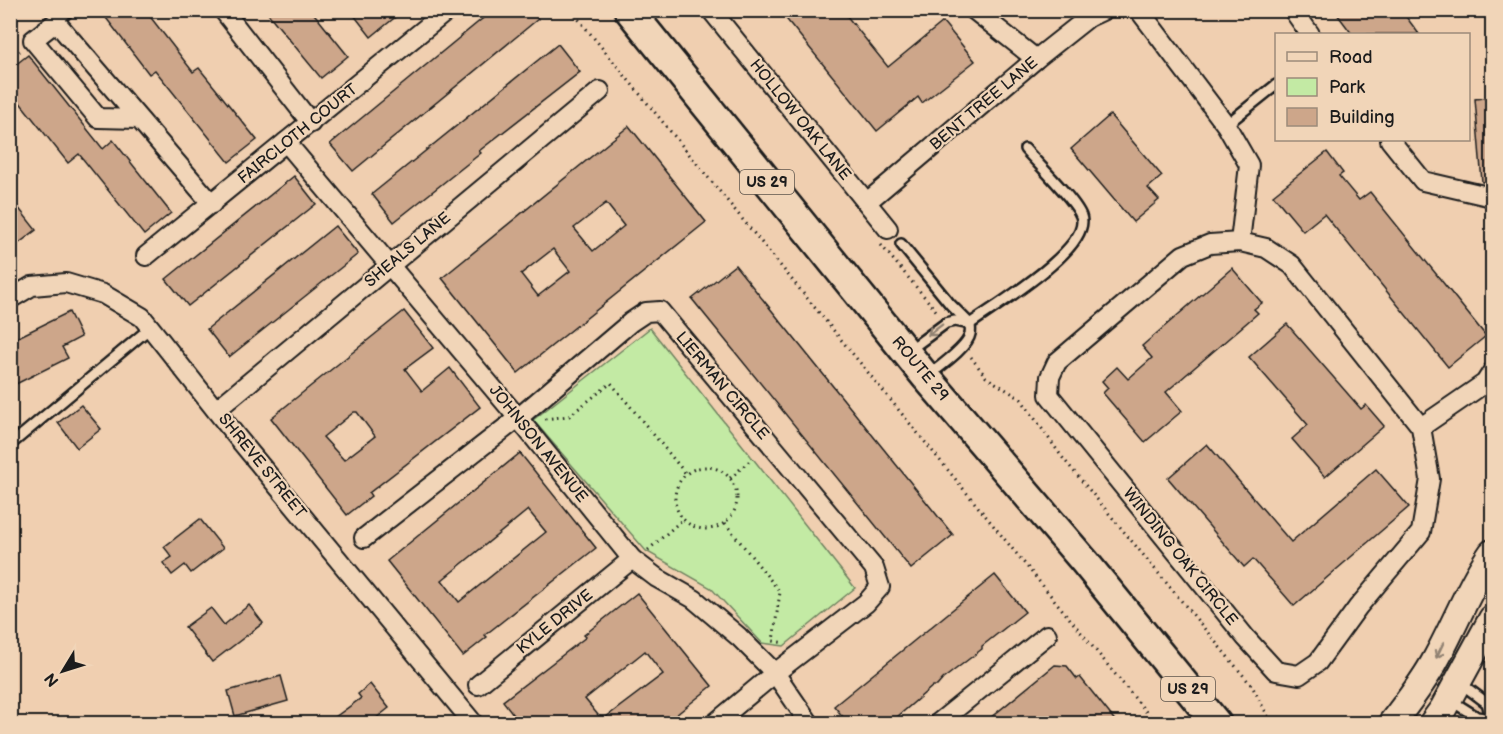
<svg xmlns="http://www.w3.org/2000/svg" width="1503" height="734" font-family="'Balsamiq Sans',sans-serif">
<rect width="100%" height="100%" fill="#f0cfb0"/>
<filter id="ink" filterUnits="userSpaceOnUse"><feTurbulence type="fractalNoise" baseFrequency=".0167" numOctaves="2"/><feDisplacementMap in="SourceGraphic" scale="12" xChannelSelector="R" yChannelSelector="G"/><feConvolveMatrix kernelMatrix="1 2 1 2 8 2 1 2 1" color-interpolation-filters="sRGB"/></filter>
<g filter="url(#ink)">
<path fill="#e2c0a2" d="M1492,671V723L1463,724L1472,712Z"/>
<path fill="#c3eaa4" stroke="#708360" stroke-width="1.5" d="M650,328L855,588L784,646L762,643L711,588L646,551L533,420Z"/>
<g fill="#cda68a" stroke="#1c1c1c" stroke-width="1.5" fill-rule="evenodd">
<path d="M100,10H145L193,72L199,68L257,140L229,162L155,70L149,74Z"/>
<path d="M265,10H311L348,56L321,78Z"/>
<path d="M350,10H404L371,37Z"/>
<path d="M493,10H530L538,19L353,171L330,144Z"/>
<path d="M779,10H842L888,67L943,22L975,61L922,103L918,97L877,131Z"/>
<path d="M1334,10H1401L1419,34H1352Z"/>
<path d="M558,44L580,72L479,151L481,153L394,222L372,194Z"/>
<path d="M28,55L103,149L113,140L171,213L144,235L79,154L68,163L10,90V69Z"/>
<path d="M1492,97V181L1482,182L1475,99Z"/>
<path d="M1110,115L1162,176L1148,188L1159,200L1133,222L1071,149Z"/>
<path d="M629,126L706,222L518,373L442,278ZM606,203L624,226L593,251L574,228ZM553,249L570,271L538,296L521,274Z"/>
<path d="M1327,152L1343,173L1339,176L1359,200L1370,192L1486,336L1448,367L1324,214L1303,231L1273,195Z"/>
<path d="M294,176L316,204L188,306L166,279Z"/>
<path d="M10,197L36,230L10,250Z"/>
<path d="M335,226L358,254L229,357L207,329Z"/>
<path d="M735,265L953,535L911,569L692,299Z"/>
<path d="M1232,268L1262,303L1254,309L1258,313L1166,392L1182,411L1145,442L1103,393L1108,388L1102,381L1117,367L1128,379L1152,358L1142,346Z"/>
<path d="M404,311L433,348L405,369L422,391L450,368L480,407L369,493L371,496L347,515L271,418ZM354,412H357L375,436L344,460L323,437Z"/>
<path d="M69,312L81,337L62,347L68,358L10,387V341Z"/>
<path d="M1287,324L1361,409L1366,405L1384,426L1325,477L1292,439L1308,425L1249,357Z"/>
<path d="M81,405L101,429L77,448L58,423Z"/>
<path d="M1207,444L1291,542L1376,469L1409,507L1294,606L1253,559L1244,567L1168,478Z"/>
<path d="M520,453L596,548L485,635L487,637L463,656L387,561ZM528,510L546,532L459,602L442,580Z"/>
<path d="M200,519L223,548L191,573L185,565L172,575L163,563L172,557L164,547Z"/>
<path d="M995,575L1025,612L982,646V649L943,679L937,686H933L890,723H848L834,706Z"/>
<path d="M637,593L712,686L666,723H520L503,701L586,637L584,635ZM645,651L663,674L602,720L585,699Z"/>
<path d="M249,605L263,623L212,662L185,627L211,608L224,625Z"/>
<path d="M1055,665L1067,666L1077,679L1080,677L1117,723H984Z"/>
<path d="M281,676L288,701L235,716L228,691Z"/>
<path d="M370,684L389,708L370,723H327L361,698L358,694Z"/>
</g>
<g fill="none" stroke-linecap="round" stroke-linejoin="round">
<g stroke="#1c1c1c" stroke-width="14">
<g id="lane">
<path d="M56,22L70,10"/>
<path d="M1226,125L1276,85"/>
<path d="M901,244L950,304L970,324C970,327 971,330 970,334C968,347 939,367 928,376"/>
<path d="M908,351L946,323L955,321L970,324C993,307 1093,248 1081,216C1076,201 1037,163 1025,149"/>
<path d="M10,445L150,328"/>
<path d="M1459,682L1487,703L1492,719"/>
<path d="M1450,700L1477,717L1492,719"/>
</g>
</g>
<g stroke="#1c1c1c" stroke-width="22">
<g id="street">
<path d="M223,10L311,123"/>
<path d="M711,10L888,229"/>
<path d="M974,10L1036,59"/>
<path d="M1139,10L1226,125L1249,165L1240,242"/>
<path d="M1293,10L1310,34"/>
<path d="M139,119L98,118L33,40L56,22L212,204"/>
<path d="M1390,140L1423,181L1492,197"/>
<path d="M286,142L518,418L632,559L657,578L694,599L739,637L775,673L810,724"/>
<path d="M867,202L1036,59L1089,17L1104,10"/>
<path d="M1240,242L1266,248L1292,265L1421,427L1430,479L1421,532L1358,607L1318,662L1299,675L1276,671L1246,638L1049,395L1050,377L1057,362L1183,255L1210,244Z"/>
<path d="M146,256L448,10"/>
<path d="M10,299L32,286L66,283L103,294L142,317L237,437L474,724"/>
<path d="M216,410L600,91"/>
<path d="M1421,427L1485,383L1492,372"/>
<path d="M364,538L518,418L631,322L646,312L660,311L874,568L880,587L866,603L775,673L714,724"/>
<path d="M478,685L632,559"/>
<path d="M937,724L1047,635"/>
</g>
</g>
<g stroke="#1c1c1c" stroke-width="30">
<g id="secondary">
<path d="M1391,724C1407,703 1424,682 1436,659C1456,623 1469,586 1492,553"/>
<path d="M1432,724L1443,709L1492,619"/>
</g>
</g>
<g stroke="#1c1c1c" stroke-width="33">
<path id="primary" d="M629,10L926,377L1084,561L1217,724"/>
</g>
<g stroke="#1c1c1c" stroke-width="3" stroke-dasharray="1.5 4.5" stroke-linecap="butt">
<path d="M571,10L1156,724"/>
<path d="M689,10L694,17"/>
<path d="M10,59L20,51"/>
<path d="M881,245L938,313"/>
<path d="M971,357L986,377L1021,399L1062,457L1252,686L1272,724"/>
<path d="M545,419L569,416L611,383L686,474"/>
<circle cx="706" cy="498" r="31"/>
<path d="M730,478L753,458"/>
<path d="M725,523L780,592L773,641L785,643"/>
<path d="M648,550L683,519"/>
</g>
<use href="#lane" stroke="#f1d5b8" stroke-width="9"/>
<use href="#street" stroke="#f1d5b8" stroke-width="18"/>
<use href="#secondary" stroke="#f1d5b8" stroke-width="26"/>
<use href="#primary" stroke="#f1d5b8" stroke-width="28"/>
</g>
<defs><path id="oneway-shaft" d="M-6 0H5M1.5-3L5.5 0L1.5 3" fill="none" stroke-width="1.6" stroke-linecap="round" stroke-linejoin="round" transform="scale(1.5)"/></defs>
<g stroke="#918272">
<use href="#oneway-shaft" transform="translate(935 330) rotate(143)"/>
<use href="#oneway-shaft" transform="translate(1440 650) rotate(115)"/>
</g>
</g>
<g text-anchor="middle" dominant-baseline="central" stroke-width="4.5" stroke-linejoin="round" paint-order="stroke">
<g fill="#f1d5b8" stroke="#5c544b" stroke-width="1.5">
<rect x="740" y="170" width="54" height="24" rx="4.5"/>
<rect x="1161" y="677" width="54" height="24" rx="4.5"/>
</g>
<g font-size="15" font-weight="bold" fill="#1c1c1c">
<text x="767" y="182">US 29</text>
<text x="1188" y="689">US 29</text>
</g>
<g font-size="16" fill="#1c1c1c" stroke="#f1d5b8">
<text transform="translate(984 104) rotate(-40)">BENT TREE LANE</text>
<text transform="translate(800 120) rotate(51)">HOLLOW OAK LANE</text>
<text transform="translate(298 134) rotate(-39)">FAIRCLOTH COURT</text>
<text transform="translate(408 250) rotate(-40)">SHEALS LANE</text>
<text transform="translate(920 369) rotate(50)">ROUTE 29</text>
<text transform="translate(722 386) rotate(50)">LIERMAN CIRCLE</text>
<text transform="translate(538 444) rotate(51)">JOHNSON AVENUE</text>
<text transform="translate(262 466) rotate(51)">SHREVE STREET</text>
<text transform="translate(1180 557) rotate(51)">WINDING OAK CIRCLE</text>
<text transform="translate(555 622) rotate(-39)">KYLE DRIVE</text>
</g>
</g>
<rect width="1503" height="734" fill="none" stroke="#f1d5b8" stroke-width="36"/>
<rect x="18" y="18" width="1467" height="698" fill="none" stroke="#1c1c1c" stroke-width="2" filter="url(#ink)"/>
<rect x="1275" y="33" width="195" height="108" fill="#f1d5b8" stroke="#9c8b7a" stroke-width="1.5"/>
<rect x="1287" y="52" width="30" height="9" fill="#f1d5b8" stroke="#9c8b7a" stroke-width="1.5"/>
<text x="1329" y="63" font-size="18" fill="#1c1c1c">Road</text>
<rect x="1287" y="78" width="30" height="18" fill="#c3eaa4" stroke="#9c8b7a" stroke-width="1.5"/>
<text x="1329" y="93" font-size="18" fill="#1c1c1c">Park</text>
<rect x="1287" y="108" width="30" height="18" fill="#cda68a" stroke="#9c8b7a" stroke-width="1.5"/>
<text x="1329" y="123" font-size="18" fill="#1c1c1c">Building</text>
<g transform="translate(63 671) rotate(232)" stroke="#f1d5b8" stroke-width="4.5" paint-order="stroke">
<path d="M0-4.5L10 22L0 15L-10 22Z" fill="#1c1c1c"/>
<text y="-9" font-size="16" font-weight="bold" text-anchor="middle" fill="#1c1c1c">N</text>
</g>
</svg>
